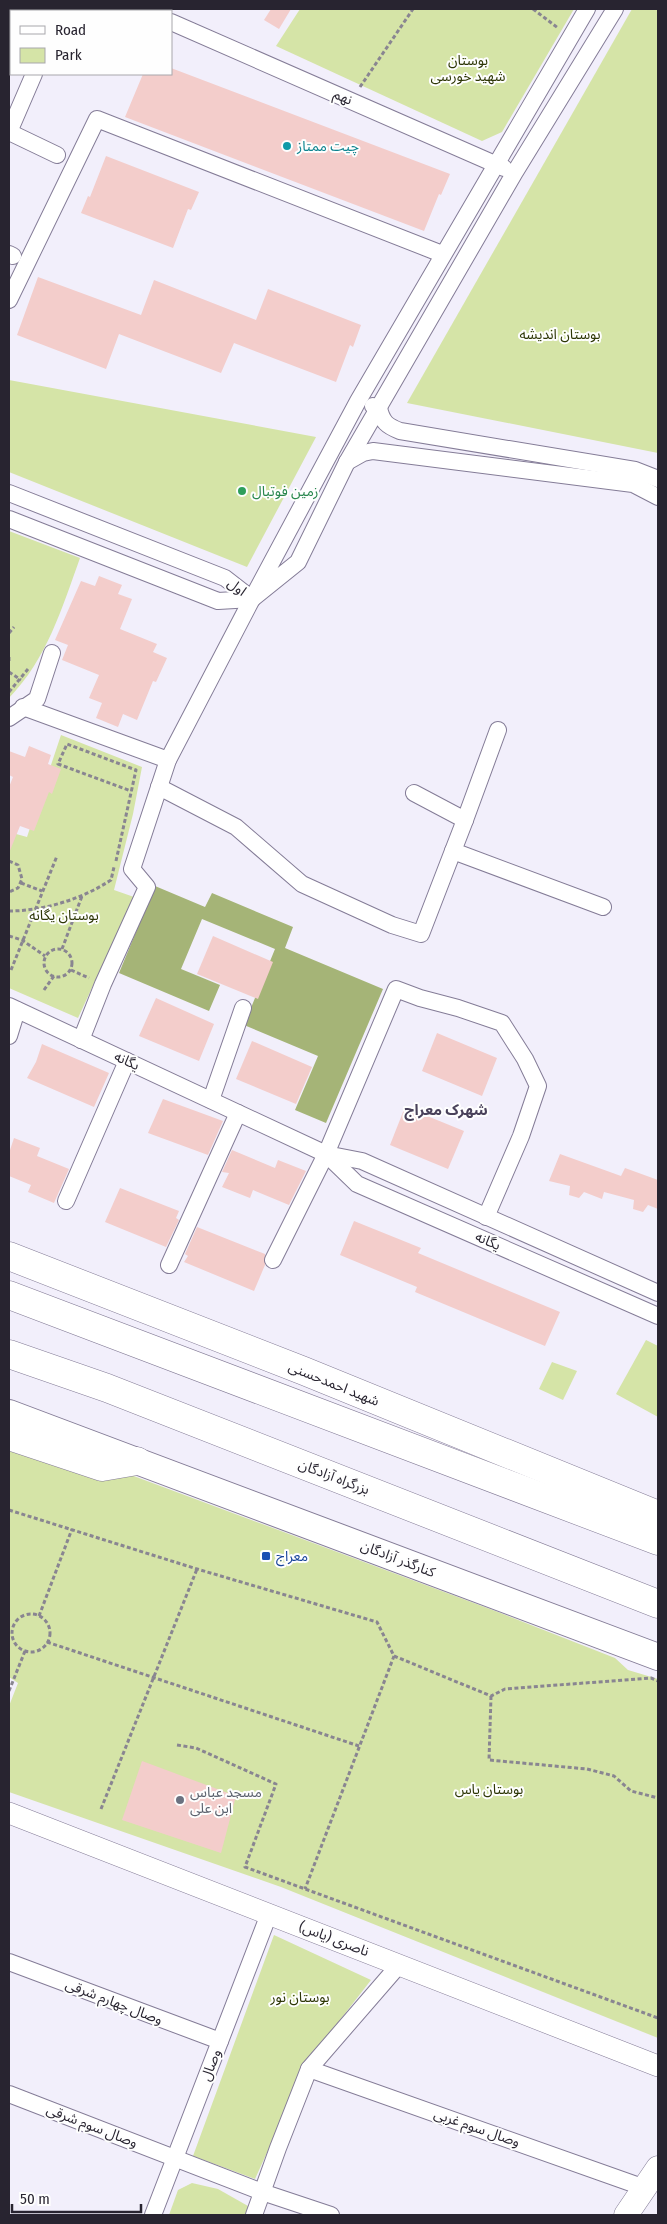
<svg xmlns="http://www.w3.org/2000/svg" width="667" height="2224" font-family="'Fira Sans Condensed','Noto Sans Arabic',sans-serif">
<rect width="100%" height="100%" fill="#f2effb"/>
<g fill="#d5e4a7">
<path d="M300,9H574L502,132L482,141L276,46Z"/>
<path d="M632,9H658V453L407,403Z"/>
<path d="M9,380L316,437L247,567L9,472Z"/>
<path d="M9,531L80,558C62,608 47,659 9,698Z"/>
<path d="M61,735L142,767L133,814L114,890L134,897L78,1018L9,988V832L27,837Z"/>
<path d="M646,1340L658,1346V1417L616,1394Z"/>
<path d="M552,1362L577,1371L563,1400L539,1389Z"/>
<path d="M9,1436L123,1472L498,1612L615,1658L628,1670L658,1679V2038L281,1887L9,1792V1706L18,1683L9,1677Z"/>
<path d="M274,1935L371,1980L309,2060L255,2179L193,2156Z"/>
<path d="M192,2183L218,2189L248,2206L245,2215H169L178,2190Z"/>
</g>
<path fill="#a5b477" d="M155,886L205,907L212,893L293,927L285,948L383,989L326,1123L295,1110L318,1056L244,1025L275,949L202,919L181,969L220,985L209,1011L119,973Z"/>
<g fill="#f3cdcb">
<path d="M271,9H291L279,29L264,20Z"/>
<path d="M171,68L450,174L441,195L439,194L424,231L125,117L143,74H171Z"/>
<path d="M106,156L199,192L191,210L188,209L173,248L81,213L88,196L90,197Z"/>
<path d="M38,277L141,315L154,280L256,320L268,289L361,325L353,347L350,345L336,382L234,343L221,373L119,334L106,369L17,335Z"/>
<path d="M99,576L122,585L118,594L132,599L120,629L157,644L153,652L167,658L156,682L153,681L137,720L123,714L118,727L96,718L102,703L89,698L99,675L62,660L68,645L55,640L81,581L95,586Z"/>
<path d="M29,746L51,755L48,764L61,769L52,794L49,792L34,831L20,826L9,853V787L13,777L9,775V751L25,757Z"/>
<path d="M213,936L273,962L258,999L197,974Z"/>
<path d="M156,998L214,1024L199,1061L139,1036Z"/>
<path d="M437,1033L497,1058L482,1096L422,1071Z"/>
<path d="M252,1041L312,1067L296,1104L236,1079Z"/>
<path d="M42,1044L109,1073L94,1107L27,1078L36,1062Z"/>
<path d="M163,1099L223,1121L208,1155L148,1133Z"/>
<path d="M405,1107L464,1131L448,1169L390,1145Z"/>
<path d="M14,1138L40,1148L37,1156L69,1169L54,1203L28,1192L31,1185L9,1176V1153Z"/>
<path d="M232,1150L275,1168L278,1160L306,1171L289,1205L253,1190L250,1198L222,1187L229,1173L222,1172Z"/>
<path d="M560,1154L621,1176L625,1168L658,1180V1209L648,1205L643,1212L633,1209L634,1200L604,1192L602,1199L584,1192L579,1198L569,1195L570,1186L549,1181Z"/>
<path d="M120,1188L179,1211L176,1218L179,1220L166,1247L105,1222Z"/>
<path d="M354,1221L421,1248L418,1253L560,1312L545,1346L415,1292L417,1287L340,1255Z"/>
<path d="M197,1227L265,1254V1265L254,1291L184,1262L188,1256L185,1254Z"/>
<path d="M142,1761L236,1796L221,1853L122,1820Z"/>
</g>
<g fill="none" stroke-linecap="round" stroke-linejoin="round">
<g stroke="#847c97" stroke-width="18">
<g id="minor">
<path d="M141,9L146,11"/>
<path d="M587,9L358,401L252,599L298,562L347,462L515,172L615,9"/>
<path d="M62,11L63,9"/>
<path d="M9,17L11,18"/>
<path d="M171,22L504,168"/>
<path d="M9,132L34,74"/>
<path d="M9,132L57,155"/>
<path d="M9,254L13,256"/>
<path d="M9,300L97,119L442,254"/>
<path d="M373,406L379,408C382,422 387,426 400,431L635,470L658,479"/>
<path d="M347,462L363,453L373,451L633,484L658,497"/>
<path d="M9,493L225,578L252,599L218,601L9,519"/>
<path d="M23,707L168,760"/>
<path d="M9,718L37,699L52,653"/>
<path d="M159,787L236,827L302,884L392,925L421,934L453,851"/>
<path d="M414,793L465,820L498,730"/>
<path d="M465,820L453,851L603,907"/>
<path d="M9,1006L326,1154L362,1161L658,1293"/>
<path d="M9,1036L17,1010"/>
<path d="M81,1040L103,984L147,887L132,869L168,760L252,599"/>
<path d="M211,1100L243,1008"/>
<path d="M326,1154L357,1184L658,1316"/>
<path d="M66,1201L127,1061"/>
<path d="M273,1260L326,1154L396,989L420,998L458,1008L502,1023L525,1059L538,1086L521,1136L486,1217"/>
<path d="M169,1265L238,1113"/>
<path d="M9,1962L220,2041"/>
<path d="M309,2069L645,2188"/>
<path d="M9,2094L262,2192L331,2215"/>
<path d="M153,2215L269,1914"/>
<path d="M254,2215L278,2148L309,2069L399,1965"/>
</g>
</g>
<g stroke="#847c97" stroke-width="22">
<path id="tertiary" d="M9,1813L658,2066"/>
</g>
<g stroke="#847c97" stroke-width="25">
<path id="secondary" d="M626,2215L658,2168"/>
</g>
<g stroke="#847c97" stroke-width="28">
<path id="primary" d="M9,1413L658,1657"/>
</g>
<g stroke="#847c97" stroke-width="29">
<g id="trunk">
<path d="M9,1256L304,1371L658,1515"/>
<path d="M9,1295L658,1541"/>
<path d="M9,1354L107,1388L658,1604"/>
<path d="M9,1436L102,1467L137,1461"/>
</g>
</g>
<g stroke="#898591" stroke-width="3" stroke-dasharray="4 2.5" stroke-linecap="butt">
<path d="M533,9L558,28"/>
<path d="M360,87L413,9"/>
<path d="M9,633L14,627"/>
<path d="M9,657V663"/>
<path d="M9,672L21,680"/>
<path d="M9,692L28,669"/>
<path d="M9,861L18,865L22,879L18,888L9,892"/>
<path d="M116,861L136,770L67,744L58,764L131,791"/>
<path d="M21,883L42,891"/>
<path d="M9,911C44,911 82,899 111,880L114,867"/>
<path d="M9,936L22,940L45,956"/>
<circle cx="58" cy="963" r="14"/>
<path d="M62,949L82,896"/>
<path d="M11,970L57,856"/>
<path d="M71,970L89,978"/>
<path d="M44,990L54,976"/>
<path d="M9,1510L197,1569L377,1622L394,1656L305,1889"/>
<circle cx="31" cy="1633" r="19"/>
<path d="M39,1616L72,1529"/>
<path d="M47,1642L359,1746"/>
<path d="M394,1656L491,1696L505,1689L651,1678L658,1681"/>
<path d="M9,1691L25,1651"/>
<path d="M491,1696L489,1760L587,1769L614,1776L631,1791L658,1798"/>
<path d="M177,1745L196,1748L276,1784L245,1867L658,2018"/>
<path d="M101,1809L197,1569"/>
</g>
<use href="#minor" stroke="#fff" stroke-width="16"/>
<use href="#tertiary" stroke="#fff" stroke-width="21"/>
<use href="#secondary" stroke="#fff" stroke-width="24"/>
<use href="#primary" stroke="#fff" stroke-width="26"/>
<use href="#trunk" stroke="#fff" stroke-width="28"/>
</g>
<circle fill="#0f9aa8" stroke="#fefefe" stroke-width="2" cx="287" cy="146" r="5"/>
<circle fill="#2e9e5b" stroke="#fefefe" stroke-width="2" cx="242" cy="491" r="5"/>
<rect fill="#1a4fb4" stroke="#fefefe" stroke-width="2" x="261" y="1551" width="10" height="10" rx="2.5"/>
<circle fill="#6b7280" stroke="#fefefe" stroke-width="2" cx="180" cy="1800" r="5"/>
<g text-anchor="middle" dominant-baseline="central" stroke-width="4" stroke-linejoin="round" paint-order="stroke">
<g font-size="14" fill="#2d3605" stroke="#fefefe">
<text x="468" y="60">بوستان<tspan x="468" dy="16">شهید خورسی</tspan></text>
<text x="560" y="334">بوستان اندیشه</text>
<text x="64" y="915">بوستان یگانه</text>
<text x="489" y="1789">بوستان یاس</text>
<text x="300" y="1997">بوستان نور</text>
</g>
<g font-size="14" fill="#282430" stroke="#fefefe">
<text transform="translate(343 97) rotate(24)">نهم</text>
<text transform="translate(237 587) rotate(37)">اول</text>
<text transform="translate(127 1061) rotate(25)">یگانه</text>
<text transform="translate(488 1241) rotate(24)">یگانه</text>
<text transform="translate(334 1384) rotate(22)">شهید احمدحسنی</text>
<text transform="translate(334 1477) rotate(21)">بزرگراه آزادگان</text>
<text transform="translate(398 1559) rotate(21)">کنارگذر آزادگان</text>
<text transform="translate(334 1939) rotate(21)">ناصری (یاس)</text>
<text transform="translate(114 2002) rotate(21)">وصال چهارم شرقی</text>
<text transform="translate(211 2065) rotate(-69)">وصال</text>
<text transform="translate(92 2126) rotate(21)">وصال سوم شرقی</text>
<text transform="translate(477 2128) rotate(19)">وصال سوم غربی</text>
</g>
<g font-size="14" fill="#0d838f" stroke="#fefefe" text-anchor="start">
<text x="297" y="146">چیت ممتاز</text>
</g>
<g font-size="14" fill="#27864d" stroke="#fefefe" text-anchor="start">
<text x="252" y="491">زمین فوتبال</text>
</g>
<g font-size="14" fill="#164399" stroke="#fefefe" text-anchor="start">
<text x="276" y="1556">معراج</text>
</g>
<g font-size="14" fill="#5b616d" stroke="#fefefe" text-anchor="start">
<text x="190" y="1792">مسجد عباس<tspan x="190" dy="16">ابن علی</tspan></text>
</g>
<g font-size="15" font-weight="bold" fill="#49415a" stroke="#fefefe">
<text x="446" y="1110">شهرک معراج</text>
</g>
</g>
<rect width="667" height="2224" fill="none" stroke="#282430" stroke-width="20"/>
<rect x="10" y="10" width="162" height="65" fill="#fefefe" stroke="#a8a7ac"/>
<rect x="20" y="26" width="25" height="8" fill="#ffffff" stroke="#a8a7ac"/>
<text x="55" y="35" font-size="15" fill="#282430">Road</text>
<rect x="20" y="48" width="25" height="15" fill="#d5e4a7" stroke="#a8a7ac"/>
<text x="55" y="60" font-size="15" fill="#282430">Park</text>
<path d="M12 2204v8h129v-8" fill="none" stroke="#282430" stroke-width="2.5"/>
<text x="20" y="2204" font-size="15" fill="#282430" stroke="#fefefe" stroke-width="4" paint-order="stroke">50 m</text>
</svg>
